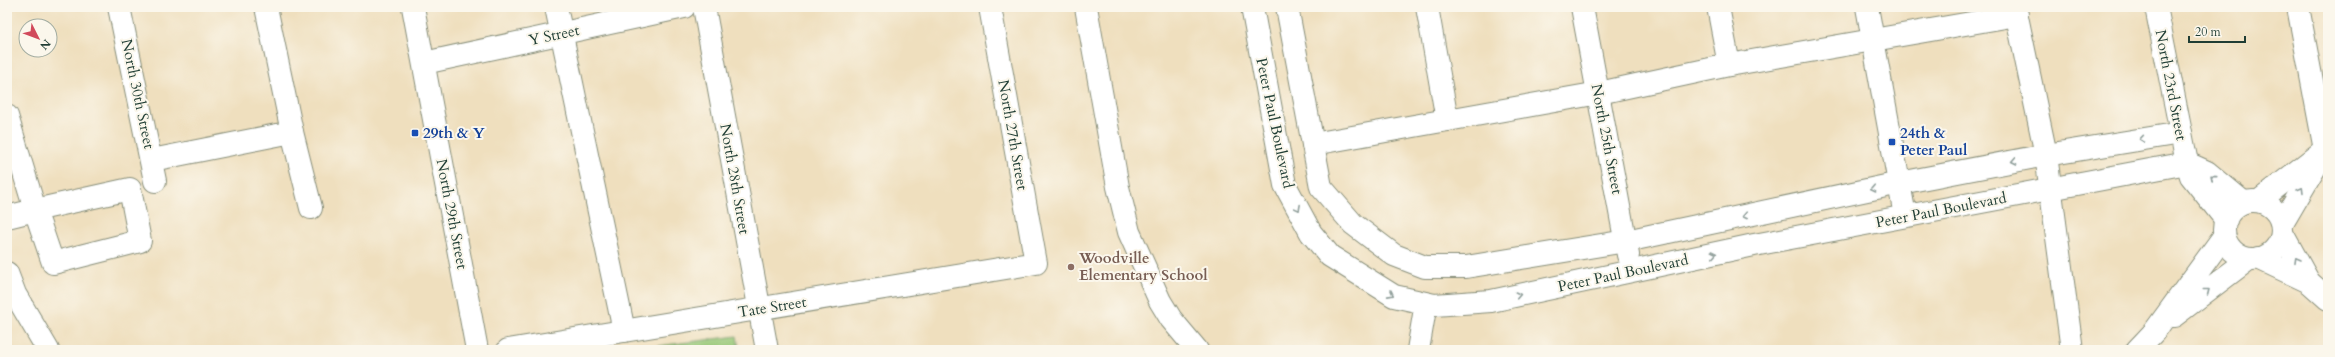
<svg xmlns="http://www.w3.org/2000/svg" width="2335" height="357" font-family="Cardo,serif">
<rect width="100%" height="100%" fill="#fbf7ec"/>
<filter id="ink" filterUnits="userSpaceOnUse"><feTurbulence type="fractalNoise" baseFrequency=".025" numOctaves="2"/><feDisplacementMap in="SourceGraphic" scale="8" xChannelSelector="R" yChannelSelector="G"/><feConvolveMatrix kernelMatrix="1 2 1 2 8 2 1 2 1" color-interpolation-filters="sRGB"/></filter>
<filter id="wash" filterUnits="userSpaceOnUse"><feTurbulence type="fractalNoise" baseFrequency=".012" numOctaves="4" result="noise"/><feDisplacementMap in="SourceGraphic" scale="16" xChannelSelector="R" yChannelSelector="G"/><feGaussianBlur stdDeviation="0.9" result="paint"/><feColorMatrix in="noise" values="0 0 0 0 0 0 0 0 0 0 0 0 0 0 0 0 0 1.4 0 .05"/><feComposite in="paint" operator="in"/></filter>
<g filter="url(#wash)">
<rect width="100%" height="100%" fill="#efdfbe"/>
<path fill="#96c776" stroke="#5a8255" d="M737,336L739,349L658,350L657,346Z"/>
</g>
<g filter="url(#ink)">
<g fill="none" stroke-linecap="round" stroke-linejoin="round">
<g stroke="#878e79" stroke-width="24">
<g id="minor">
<path d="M119,7L155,181"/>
<path d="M266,7L292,132L311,208"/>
<path d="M413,7L477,350"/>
<path d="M556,7L624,331"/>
<path d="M704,7L767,350"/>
<path d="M1086,7L1118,187L1129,232L1160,301L1171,319L1197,350"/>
<path d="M1252,7L1285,185L1311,233L1330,256L1394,296L1434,305L1491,301L1754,245L2187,163L2156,7"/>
<path d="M1287,7L1321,187L1353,224L1394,255L1425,267H1466L1626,241L1900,183L2046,155L2181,133"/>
<path d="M1427,7L1447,120"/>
<path d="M1582,7L1628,255"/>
<path d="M1718,7L1729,65"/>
<path d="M1867,7L1905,216"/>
<path d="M2015,7L2046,155L2072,350"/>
<path d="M2298,7L2325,150"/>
<path d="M424,63L684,7"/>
<path d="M7,116L35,210L7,217"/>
<path d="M1313,144L1599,93L1729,65L2017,15"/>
<path d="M152,160L292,132"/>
<path d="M130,189L140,241L53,263L35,210Z"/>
<path d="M2226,220L2191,176L2187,163L2207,172L2243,202"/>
<path d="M2258,258L2309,282L2282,233"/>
<path d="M7,273L15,294L48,350"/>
<path d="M2309,282L2328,299"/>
<path d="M508,350L1036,263L990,7"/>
<path d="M1418,350L1426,303"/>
</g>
</g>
<g stroke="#878e79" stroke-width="24">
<g id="major">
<circle cx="2253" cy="230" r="29"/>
<path d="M2259,201L2328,147"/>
<path d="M2282,224L2319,161"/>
<path d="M2174,316L2249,259"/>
<path d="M2137,350L2154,332L2224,236"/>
</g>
</g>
<use href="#minor" stroke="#fff" stroke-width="22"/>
<use href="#major" stroke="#fff" stroke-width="22"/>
</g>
<defs><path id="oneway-chevron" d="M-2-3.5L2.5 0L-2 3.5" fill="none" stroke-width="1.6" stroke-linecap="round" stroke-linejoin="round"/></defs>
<g stroke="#8f9e9a">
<use href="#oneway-chevron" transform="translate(2142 139) rotate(171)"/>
<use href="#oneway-chevron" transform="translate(2014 161) rotate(169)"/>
<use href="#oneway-chevron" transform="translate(2213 177) rotate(-140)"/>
<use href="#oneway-chevron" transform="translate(1873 189) rotate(168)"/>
<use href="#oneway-chevron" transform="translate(2301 190) rotate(-59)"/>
<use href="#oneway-chevron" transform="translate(1298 208) rotate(62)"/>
<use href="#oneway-chevron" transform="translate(1745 216) rotate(168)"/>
<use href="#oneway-chevron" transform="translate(1714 254) rotate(-12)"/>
<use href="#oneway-chevron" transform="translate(2297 260) rotate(-120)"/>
<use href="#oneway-chevron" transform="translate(2207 291) rotate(-38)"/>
<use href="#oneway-chevron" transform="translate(1391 294) rotate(28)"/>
<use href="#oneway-chevron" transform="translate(1518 295) rotate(-12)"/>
</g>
</g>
<g fill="#1a4fb4" stroke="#fbf7ec" stroke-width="1.5">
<rect x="411" y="129" width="8" height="8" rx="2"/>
<rect x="1888" y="138" width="8" height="8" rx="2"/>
</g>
<circle fill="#8d6e63" stroke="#fbf7ec" stroke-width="1.5" cx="1071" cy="267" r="4"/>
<g text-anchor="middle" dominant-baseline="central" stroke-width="4" stroke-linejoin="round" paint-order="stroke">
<g font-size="15" fill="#1f3d34" stroke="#fbf7ec">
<text transform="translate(554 35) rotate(-12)">Y Street</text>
<text transform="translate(2171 85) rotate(79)">North 23rd Street</text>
<text transform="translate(138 94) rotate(78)">North 30th Street</text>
<text transform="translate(1275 123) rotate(78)">Peter Paul Boulevard</text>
<text transform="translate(1013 135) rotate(80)">North 27th Street</text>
<text transform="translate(1607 139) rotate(79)">North 25th Street</text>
<text transform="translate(735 179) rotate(80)">North 28th Street</text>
<text transform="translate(1941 210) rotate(-11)">Peter Paul Boulevard</text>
<text transform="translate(452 214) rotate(79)">North 29th Street</text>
<text transform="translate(1623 273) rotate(-12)">Peter Paul Boulevard</text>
<text transform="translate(772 307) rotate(-9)">Tate Street</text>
</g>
<g font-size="15" font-weight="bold" fill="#164399" stroke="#fbf7ec" text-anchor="start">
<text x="423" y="133">29th &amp; Y</text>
<text x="1900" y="133">24th &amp;<tspan x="1900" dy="17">Peter Paul</tspan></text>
</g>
<g font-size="15" font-weight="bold" fill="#785e54" stroke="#fbf7ec" text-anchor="start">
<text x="1079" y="258">Woodville<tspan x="1079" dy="17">Elementary School</tspan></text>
</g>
</g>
<rect width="2335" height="357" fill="none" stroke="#fbf7ec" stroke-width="24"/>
<g transform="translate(38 38) rotate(132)"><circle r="19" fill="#fbf7ec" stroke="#a3ada2"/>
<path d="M0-3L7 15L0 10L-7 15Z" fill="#d1495b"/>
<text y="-6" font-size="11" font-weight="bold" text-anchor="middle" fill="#1f3d34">N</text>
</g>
<path d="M2189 36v6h56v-6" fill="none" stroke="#1f3d34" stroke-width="2"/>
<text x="2195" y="36" font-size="12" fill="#1f3d34" stroke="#fbf7ec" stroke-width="3" paint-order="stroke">20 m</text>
</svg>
